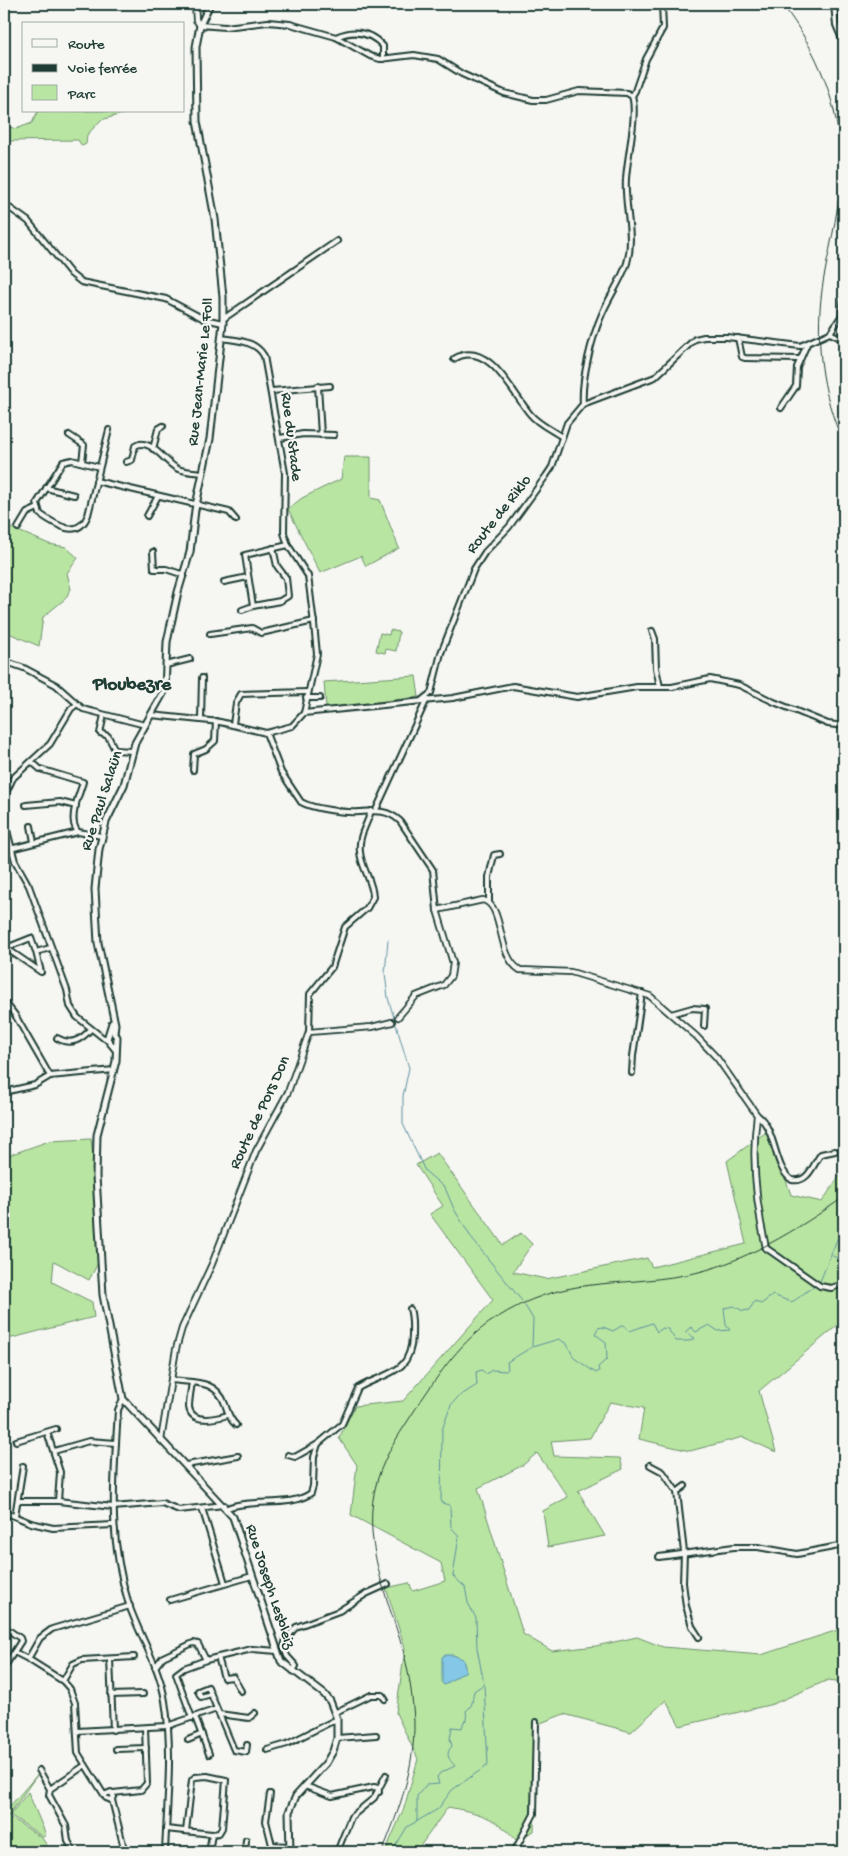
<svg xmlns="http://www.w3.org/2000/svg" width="848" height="1856" font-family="'Gochi Hand',sans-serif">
<rect width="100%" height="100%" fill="#f6f6f2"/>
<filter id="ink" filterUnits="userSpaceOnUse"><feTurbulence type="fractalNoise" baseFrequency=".02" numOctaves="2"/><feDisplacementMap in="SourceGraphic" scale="10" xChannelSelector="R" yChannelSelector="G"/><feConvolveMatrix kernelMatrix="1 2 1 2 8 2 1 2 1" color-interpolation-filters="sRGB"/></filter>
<g filter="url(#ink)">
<g fill="#b9e5a2" stroke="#6c916b">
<path d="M38,111H129V112L101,120L87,135L86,144L82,146L78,140L4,141V125L16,129L32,123Z"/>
<path d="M344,457H371V498L380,500L399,548L366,566L361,556L320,573L288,509L302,498L341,479Z"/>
<path d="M4,525L49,544L66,547L78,558L67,573L71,589L65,599L43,617L39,646L4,631Z"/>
<path d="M390,630L399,632L396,651L386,649L385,653L376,651L380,633L389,635Z"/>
<path d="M416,676L419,697L326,708L324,682Z"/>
<path d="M842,1109H844V1322L839,1324L759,1391L776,1452L743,1437L690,1451L639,1439L644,1408L610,1402L590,1438L551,1441L554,1456L620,1458L623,1469L578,1491L605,1536L548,1547L543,1511L568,1497L537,1453L523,1465L478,1488L523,1634L552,1651L596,1646L637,1637L663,1647L761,1655L844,1628V1682L828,1680L773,1704L680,1726L666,1700L631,1732L564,1714L538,1724L534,1831L516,1840C495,1816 478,1813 448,1807L416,1852H385L404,1808L418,1759L396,1713L405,1648L386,1588L409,1583L413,1591L445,1581L441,1563L351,1515L357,1465L339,1438L355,1406L403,1401L493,1300L430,1214L443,1206L416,1165L437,1153L503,1245L521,1233L532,1244L513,1272L546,1279L647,1258L652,1267L746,1244L727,1161L769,1130L791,1195L822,1202L843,1170Z"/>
<path d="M91,1139L104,1252L89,1280L54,1261L52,1282L92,1302L94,1317L4,1340V1157L49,1141Z"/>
<path d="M37,1775L8,1816L42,1838L51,1852H12L4,1844V1813Z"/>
<path d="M28,1792L46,1835L43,1837L10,1815Z"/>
</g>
<path fill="#85c7e6" stroke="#5c909f" d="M445,1655H453L463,1659L466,1671L444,1685L442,1683V1657Z"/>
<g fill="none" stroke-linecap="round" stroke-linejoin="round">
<g stroke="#5c909f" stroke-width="1">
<path d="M388,940L385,973L388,998L409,1068L403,1096V1124L425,1171L445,1188L454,1209L472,1239L522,1301"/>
<path d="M833,1256L839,1259L844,1270"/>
<path d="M819,1284L838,1237L844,1232"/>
<path d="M524,1304L533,1319L532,1346"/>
<path d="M417,1822V1796L426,1785L439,1784L437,1777L440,1773L455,1766C450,1760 444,1755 452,1746L450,1739L452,1727L462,1728L464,1721L467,1720L466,1711C475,1703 471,1702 474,1691L484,1684L477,1648L476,1618L468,1603L465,1587L453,1576L459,1536L451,1527L450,1505L441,1503L442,1430L451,1405L458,1397L477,1385L476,1372L482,1370L486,1374L492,1370L506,1371L508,1369L507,1362L532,1347L559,1339L567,1344L574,1358L596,1373L599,1371L598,1367L607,1359L606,1342L595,1334L598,1328L603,1327L613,1331L623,1325L630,1331L652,1323L657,1332L663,1328L668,1329L676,1341H689L695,1338L685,1332L691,1327L696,1332L709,1325L718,1331L730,1330L726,1325L724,1308L734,1306L743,1311L749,1310L755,1301L761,1304L773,1295L791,1302C801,1298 805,1290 816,1286"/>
<path d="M392,1852L407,1827L438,1809L452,1790L488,1765L484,1684"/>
</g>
<g stroke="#1f3d34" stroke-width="8">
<g id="minor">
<path d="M834,4L836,25L844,44"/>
<path d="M200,25L225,27L268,22L290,24L336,37L370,56L380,59L414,55L438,59L462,74L504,93L533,100H546L579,91L627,93L632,96"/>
<path d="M336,37C354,29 370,32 383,46V59"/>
<path d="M4,204L28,221L71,274L81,282L166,299L204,319L223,323"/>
<path d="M842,314L844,295"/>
<path d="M223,319L337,241"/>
<path d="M830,333L844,340"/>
<path d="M738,338L742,357L745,358L799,359"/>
<path d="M454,359C488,338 513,394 530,414C538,424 552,430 562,437"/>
<path d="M318,386L321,435"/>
<path d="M272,391L330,386"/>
<path d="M583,404C581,379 592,337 602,314C609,297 621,281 627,263C635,235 624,207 626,179C627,158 638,114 632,96L635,91L646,59L663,28L662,4"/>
<path d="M781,408L796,386L797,367L807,344"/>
<path d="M69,435L84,445L82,462"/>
<path d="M280,438L303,434L334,435"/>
<path d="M153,449L158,429L163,426"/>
<path d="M126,462L132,460L135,446C150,436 166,464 178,469C186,472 195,472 202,473"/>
<path d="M99,467L72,460L63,462L37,503L40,514C56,525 78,540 88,515L109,430"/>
<path d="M96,481L229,512L236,520"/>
<path d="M46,488L74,495"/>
<path d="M147,516L158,496"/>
<path d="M18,528L27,513L38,508"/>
<path d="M153,552L154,569H166L184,575"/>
<path d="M224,582L248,577"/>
<path d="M253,606L280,601L288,596L286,578L277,566L273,548"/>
<path d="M242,610L253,606L245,555L288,545"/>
<path d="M652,631L655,639L656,668L660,687"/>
<path d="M210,634L252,628L261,633L314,621"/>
<path d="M4,661L24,668L56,685L83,709L145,725"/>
<path d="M166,665L190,659"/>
<path d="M306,698H320"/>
<path d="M422,700L431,693L441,653L474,569L485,552L509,527L546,476L552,467L567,423L583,404L655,377L695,339L704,337H727L800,346L830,333L844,312"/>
<path d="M304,713L453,698L513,686L577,697L637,687H672L710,679L739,685L774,702L828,724L844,726"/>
<path d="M104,715L100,733L108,736L115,750L132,751"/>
<path d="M151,715L220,722L266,733L292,726L304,713L317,654L314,624L308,576L288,545L284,533L285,473L264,356C256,341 237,340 221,338"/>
<path d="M201,719L202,678"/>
<path d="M233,724L236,703L241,694L307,692"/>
<path d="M266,733L281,772L301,802C313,809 346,813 359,812C375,811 387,809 400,821L433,870L437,910"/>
<path d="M32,762L40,769L83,782C79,796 67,820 78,832"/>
<path d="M193,770L194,754L206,749L215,741L216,721"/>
<path d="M4,797L13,778L50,744L71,709L76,705"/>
<path d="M26,805L60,802L76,806"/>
<path d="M376,810L427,699"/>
<path d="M4,819L15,861L29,886L67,990L70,1006L77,1017L102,1037L107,1039"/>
<path d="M31,826L34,842"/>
<path d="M10,849L78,832L102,836"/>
<path d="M489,902V877L494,855L500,854"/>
<path d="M36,952L41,972L6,948L31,938L36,952L50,948"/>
<path d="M4,1001L15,1015L50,1076"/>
<path d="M671,1014L692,1008L705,1009L704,1026"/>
<path d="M309,1032L310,994L332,967L345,927L367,908L373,897C373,882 361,867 360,852C358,836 367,825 371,811"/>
<path d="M57,1038C71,1046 81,1040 91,1029"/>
<path d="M632,1073L633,1056L642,993"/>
<path d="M4,1092L35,1085L50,1076L114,1070"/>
<path d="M757,1115C777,1129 773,1168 792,1180C809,1183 813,1164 821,1154L835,1151"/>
<path d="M766,1248L820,1286L831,1288L844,1284"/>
<path d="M171,1380C193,1383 216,1379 225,1404C228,1412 229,1419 236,1425"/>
<path d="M192,1382C191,1390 189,1399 189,1407C191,1425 218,1418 228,1415"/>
<path d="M123,1399L118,1410C114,1482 107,1533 129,1605C140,1637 160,1667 165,1701C173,1751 167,1802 165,1852"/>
<path d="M47,1432L60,1472L58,1501"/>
<path d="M16,1441L56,1429"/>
<path d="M54,1451L89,1441L116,1443"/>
<path d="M288,1455L295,1457L318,1444"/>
<path d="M186,1465L238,1456"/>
<path d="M650,1465L663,1472L677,1492"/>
<path d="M685,1486L677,1492L684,1552L683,1583L686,1606L692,1626L699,1637"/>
<path d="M19,1501H58L113,1507L162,1503L179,1510L224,1505"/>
<path d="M202,1508L225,1583"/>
<path d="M227,1508C253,1498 291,1508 311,1493L313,1486L314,1457L318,1444L342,1424L358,1388C385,1372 411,1375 412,1336C412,1327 413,1318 410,1309"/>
<path d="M4,1512L31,1523L53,1528L113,1525"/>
<path d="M15,1516L23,1466"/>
<path d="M659,1557L734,1547H758L797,1554L844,1545"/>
<path d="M170,1600L252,1576"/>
<path d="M14,1652L28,1659"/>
<path d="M218,1657L224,1678L233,1677L241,1691"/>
<path d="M110,1659L113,1730"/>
<path d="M4,1664L7,1663L21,1641L20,1638L7,1629"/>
<path d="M155,1667L163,1657L193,1643L198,1644L206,1660L252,1649L277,1651"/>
<path d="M293,1671L296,1666L287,1656L284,1647L286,1639L296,1627L339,1611L366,1594L388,1584"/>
<path d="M63,1681L73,1664L82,1660L134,1657"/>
<path d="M211,1694L201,1697L198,1691L208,1687L217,1709"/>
<path d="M111,1695L143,1694"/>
<path d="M336,1712L371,1695H382L385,1699"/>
<path d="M219,1714L249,1718L255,1713"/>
<path d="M195,1717L209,1754"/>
<path d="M192,1718L176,1674L184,1668L206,1660"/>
<path d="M77,1731L167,1726L217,1709L234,1750L246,1752L247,1745"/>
<path d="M337,1738L376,1735"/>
<path d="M188,1740L202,1734"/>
<path d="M116,1749L146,1748"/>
<path d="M267,1750L287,1744L337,1719"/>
<path d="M39,1770L50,1789"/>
<path d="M305,1786L332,1796L374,1787L378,1788L379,1792"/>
<path d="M113,1793L141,1790L147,1783L145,1728"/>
<path d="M106,1794L111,1792L114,1797L111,1800L106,1798L78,1753L75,1703L70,1689L63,1681L28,1659L40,1638L52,1629L130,1606"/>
<path d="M270,1794L266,1821L272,1845"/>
<path d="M112,1800L125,1852"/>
<path d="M166,1829L212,1834L219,1833L222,1828L226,1780L207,1776L195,1777L192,1780L186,1831"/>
<path d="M74,1852L68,1841L66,1826L49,1795L50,1789L84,1766"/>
<path d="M209,1852L212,1834"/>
<path d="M245,1852L246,1840"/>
<path d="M269,1852L272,1845L289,1846"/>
<path d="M337,1852L351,1817L374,1798L386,1775"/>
<path d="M514,1852L534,1814L536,1722"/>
</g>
</g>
<g stroke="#1f3d34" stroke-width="8">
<g id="tertiary">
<path d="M195,4L196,20L200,25"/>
<path d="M398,1017L416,996L444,985L451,976L453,963L437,910L483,900C505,906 496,956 520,970L571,972L650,996L696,1036L717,1058L757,1115C751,1159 756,1204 766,1248"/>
<path d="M161,1440L176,1349L182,1328L212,1264L256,1151L288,1092L309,1032L372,1027L392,1022"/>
</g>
</g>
<g stroke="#1f3d34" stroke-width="9">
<g id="secondary">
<path d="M210,4L200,25L196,47L197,121L215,219L223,297V323L210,439L195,510L190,552L178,592L167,642L165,690L135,743L124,785L106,822L99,849L95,889L98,943L115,1024L114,1033L117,1037L116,1061L97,1135L96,1176L103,1295L123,1399L233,1517L281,1661L324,1694L330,1701L337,1719V1738L333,1751L326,1763L296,1796L289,1812L290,1852"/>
<path d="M112,1023L107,1039L116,1050"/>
</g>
</g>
<use href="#minor" stroke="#f6f6f2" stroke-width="4"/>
<use href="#tertiary" stroke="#f6f6f2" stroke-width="4.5"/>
<use href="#secondary" stroke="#f6f6f2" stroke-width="5"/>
<g stroke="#1f3d34" stroke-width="1">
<path d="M782,4C819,53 839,103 841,165C841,203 831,240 824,277C814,334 820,392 844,444"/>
<path d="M382,1852C399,1811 415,1767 414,1722C413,1698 409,1673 403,1650C387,1595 360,1539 377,1481C385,1453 403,1429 418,1405C440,1373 461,1340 495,1319C563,1275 612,1288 685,1275C741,1265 798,1229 844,1197"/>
</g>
</g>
</g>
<g text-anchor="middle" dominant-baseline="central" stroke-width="4.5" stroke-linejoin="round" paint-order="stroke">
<g font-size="16" fill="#1f3d34" stroke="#f6f6f2">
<text transform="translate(202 372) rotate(-84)">Rue Jean-Marie Le Foll</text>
<text transform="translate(290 437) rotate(83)">Rue du Stade</text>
<text transform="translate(500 515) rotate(-52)">Route de Riklo</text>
<text transform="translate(103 801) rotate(-72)">Rue Paul Salaün</text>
<text transform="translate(261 1113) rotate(-65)">Route de Pors Don</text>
<text transform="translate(269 1587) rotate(72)">Rue Joseph Lesbleiz</text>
</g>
<g font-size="19" font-weight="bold" fill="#1f3d34" stroke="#f6f6f2">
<text x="132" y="685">Ploubezre</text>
</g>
</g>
<rect width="848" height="1856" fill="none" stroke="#f6f6f2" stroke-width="20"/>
<rect x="10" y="10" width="828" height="1836" fill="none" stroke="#1f3d34" stroke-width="2" filter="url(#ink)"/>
<rect x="22" y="22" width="162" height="90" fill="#f6f6f2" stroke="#a0aca6"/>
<rect x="32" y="39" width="25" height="8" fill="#f6f6f2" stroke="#a0aca6"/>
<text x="68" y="48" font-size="15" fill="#1f3d34">Route</text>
<rect x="32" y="64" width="25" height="8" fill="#1f3d34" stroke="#a0aca6"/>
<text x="68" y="72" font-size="15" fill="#1f3d34">Voie ferrée</text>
<rect x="32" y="85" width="25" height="15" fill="#b9e5a2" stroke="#a0aca6"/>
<text x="68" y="98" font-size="15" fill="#1f3d34">Parc</text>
</svg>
